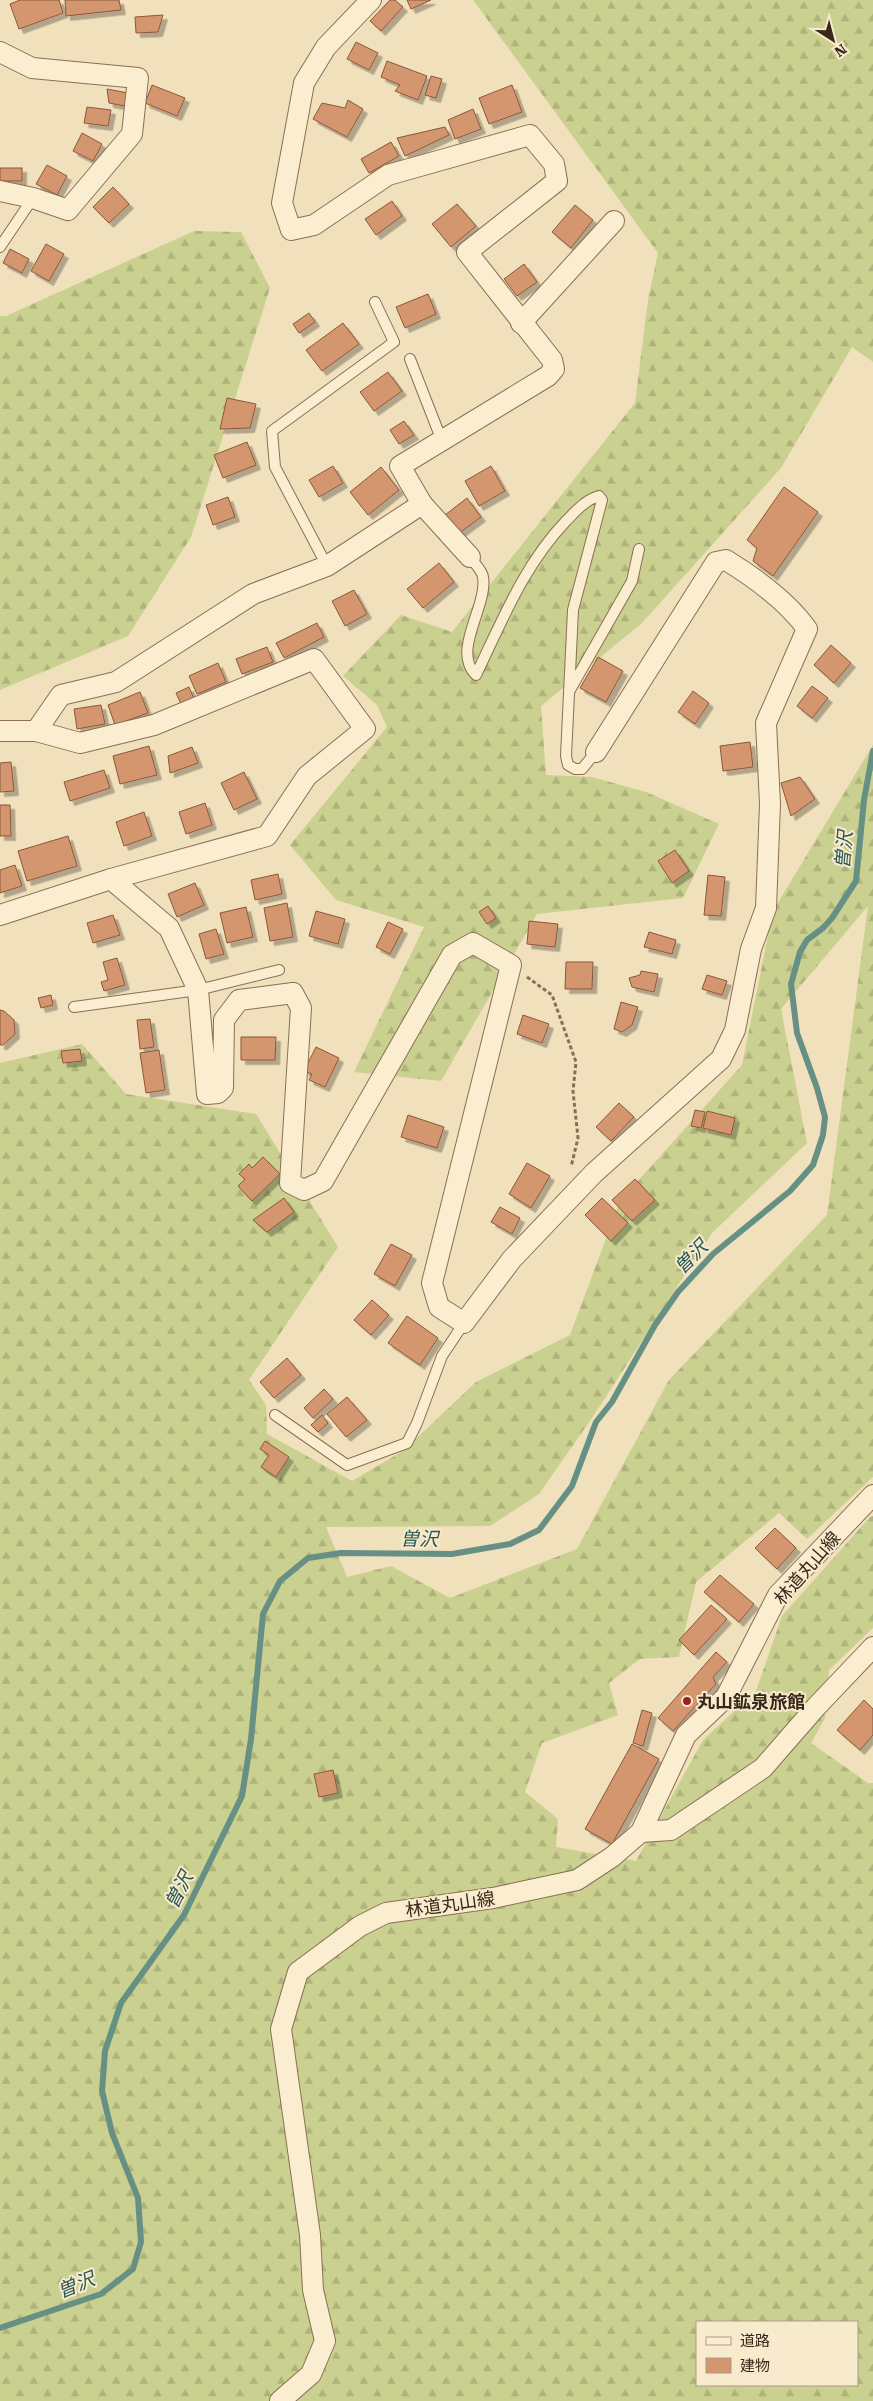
<svg xmlns="http://www.w3.org/2000/svg" width="873" height="2401" font-family="'Roboto Serif','Noto Sans JP',serif">
<defs>
<pattern id="forest-firs" width="22" height="20" patternUnits="userSpaceOnUse" patternTransform="scale(1.25)"><rect width="22" height="20" fill="#cad08f"/><path d="M5 1l3.5 6h-7zM16 11l3.5 6h-7z" fill="#aeb37b"/></pattern>
<filter id="shadow"><feDropShadow dx="4.5" dy="4.5" stdDeviation="0" flood-color="#0004"/></filter>
</defs>
<rect width="100%" height="100%" fill="#f1e0bc"/>
<g fill="url(#forest-firs)" fill-rule="evenodd">
<path d="M473,0H873V362L852,347L781,468L642,623L541,706L546,775L592,777L646,792L719,824L683,898L537,914L441,1081L354,1072L424,927L336,900L290,845L387,727L377,705L343,676L401,615L452,632L635,403L648,300L658,253Z"/>
<path d="M194,231L241,232L270,288L191,537L128,636L0,690V316H6Z"/>
<path d="M873,745V1477L807,1539L779,1513L696,1582L679,1657L640,1659L609,1683L618,1715L542,1743L525,1792L558,1819L556,1847L636,1861L703,1740L756,1691L782,1616L870,1517L873,1516V1628L829,1670L825,1718L811,1743L868,1783H873V2401H0V1063L82,1044L126,1094L256,1114L338,1247L249,1380L266,1405L267,1434L352,1481L403,1451L476,1382L570,1335L620,1201L742,1065L773,911ZM868,906L827,1215L669,1380L577,1549L450,1598L391,1566L347,1577L326,1527L490,1526L539,1494L594,1415L712,1233L807,1143L781,1009ZM697,2322H857V2385H697Z"/>
</g>
<g fill="none" stroke-linecap="round" stroke-linejoin="round">
<path stroke="#679085" stroke-width="6" d="M0,2328L101,2294L133,2269L141,2242L138,2198L112,2133L102,2091L105,2051L121,2003L184,1915L242,1796L251,1739L263,1614L280,1581L308,1558L341,1553L452,1554L510,1544L539,1530L572,1486L596,1422L612,1402L655,1325L678,1292L713,1254L790,1191L813,1165L823,1135L825,1117L817,1088L797,1033L791,984L800,952L807,940L823,928L832,918L856,881L864,800L873,751"/>
</g>
<g fill="#d3966e" stroke="#8b5738" filter="url(#shadow)">
<path d="M20,0H59L63,13L19,29L10,4Z"/>
<path d="M65,0H119L121,10L66,16Z"/>
<path d="M390,0H395L403,7L381,31L370,21Z"/>
<path d="M407,0H431L411,9Z"/>
<path d="M163,15L158,32L136,33L135,17Z"/>
<path d="M356,42L378,53L369,70L347,59Z"/>
<path d="M387,61L427,76L418,100L395,91L400,85L381,77Z"/>
<path d="M431,76L442,79L436,98L425,95Z"/>
<path d="M152,85L185,98L177,116L145,103Z"/>
<path d="M512,85L522,112L489,124L479,98Z"/>
<path d="M107,89L128,93L125,106L109,103Z"/>
<path d="M348,100L363,109L347,137L313,119L322,103L345,108Z"/>
<path d="M87,107L111,110L108,126L84,123Z"/>
<path d="M473,109L481,129L455,139L448,120Z"/>
<path d="M445,127L449,135L405,156L397,138Z"/>
<path d="M82,133L102,144L93,161L73,151Z"/>
<path d="M391,142L399,156L369,173L361,159Z"/>
<path d="M47,165L67,176L57,195L36,184Z"/>
<rect x="0" y="168" width="22" height="13"/>
<path d="M113,187L129,204L109,223L93,207Z"/>
<path d="M392,201L402,216L376,235L365,219Z"/>
<path d="M457,204L476,226L451,247L432,224Z"/>
<path d="M575,205L593,220L571,248L552,232Z"/>
<path d="M46,244L64,254L49,281L31,271Z"/>
<path d="M10,249L29,259L22,273L3,263Z"/>
<path d="M524,264L537,282L517,296L504,279Z"/>
<path d="M428,294L436,314L405,328L396,307Z"/>
<path d="M309,313L315,322L299,333L293,324Z"/>
<path d="M343,323L359,344L322,371L306,350Z"/>
<path d="M388,372L402,391L374,411L360,392Z"/>
<path d="M227,398L256,404L250,428L220,429Z"/>
<path d="M404,421L414,435L399,444L390,430Z"/>
<path d="M247,442L256,465L223,478L214,455Z"/>
<path d="M333,466L343,483L319,497L309,480Z"/>
<path d="M491,466L505,491L479,506L465,481Z"/>
<path d="M381,467L399,490L368,515L350,492Z"/>
<path d="M784,487L818,512L773,576L753,561L757,548L747,540Z"/>
<path d="M228,497L235,517L213,525L206,505Z"/>
<path d="M467,498L481,517L458,534L445,515Z"/>
<path d="M439,563L454,582L423,608L407,589Z"/>
<path d="M354,590L367,614L345,626L332,601Z"/>
<path d="M317,623L324,637L284,658L276,643Z"/>
<path d="M831,645L851,663L834,683L814,665Z"/>
<path d="M267,647L273,662L242,674L236,659Z"/>
<path d="M598,657L623,671L606,702L580,688Z"/>
<path d="M218,663L226,682L197,694L189,676Z"/>
<path d="M812,686L828,698L812,718L797,706Z"/>
<path d="M189,687L194,699L181,704L176,693Z"/>
<path d="M693,691L709,703L695,724L678,712Z"/>
<path d="M140,692L148,713L115,725L108,705Z"/>
<path d="M101,705L105,724L77,729L74,709Z"/>
<path d="M750,742L753,767L723,771L720,746Z"/>
<path d="M149,746L157,775L120,784L113,756Z"/>
<path d="M192,747L198,763L170,773L168,756Z"/>
<path d="M11,762L14,791L0,792V763Z"/>
<path d="M104,770L110,788L70,801L64,782Z"/>
<path d="M244,772L257,799L234,810L221,783Z"/>
<path d="M800,777L815,799L791,816L781,783Z"/>
<path d="M205,803L212,825L186,834L179,812Z"/>
<path d="M0,805H10L11,836H0Z"/>
<path d="M144,812L152,836L124,846L116,822Z"/>
<path d="M68,836L77,866L27,881L18,851Z"/>
<path d="M675,850L689,871L672,883L658,861Z"/>
<path d="M15,865L22,886L0,893V870Z"/>
<path d="M278,874L282,894L255,900L251,880Z"/>
<path d="M708,875L725,877L721,916L704,915Z"/>
<path d="M195,883L204,905L177,917L168,894Z"/>
<path d="M287,903L293,937L270,941L264,908Z"/>
<path d="M488,906L496,918L487,924L479,912Z"/>
<path d="M246,907L253,937L227,943L220,913Z"/>
<path d="M316,911L345,919L338,944L309,936Z"/>
<path d="M113,915L120,935L93,943L87,923Z"/>
<path d="M529,921L558,924L555,947L527,944Z"/>
<path d="M388,922L403,929L390,954L376,947Z"/>
<path d="M216,929L224,954L206,959L199,934Z"/>
<path d="M649,932L676,940L672,954L644,947Z"/>
<path d="M117,958L125,985L104,991L101,982L108,980L103,962Z"/>
<path d="M566,962H593L592,989H565Z"/>
<path d="M641,971L658,974L654,992L632,987L629,978L640,975Z"/>
<path d="M707,975L727,981L722,995L702,989Z"/>
<path d="M51,995L53,1005L41,1008L38,998Z"/>
<path d="M621,1002L638,1007L632,1025L622,1032L614,1029Z"/>
<path d="M0,1010L4,1011L14,1020L15,1034L3,1045H0Z"/>
<path d="M523,1015L549,1024L542,1043L517,1034Z"/>
<path d="M150,1019L154,1047L140,1049L137,1020Z"/>
<path d="M241,1037H276L275,1060H241Z"/>
<path d="M316,1047L339,1058L325,1087L309,1080L312,1074L304,1071Z"/>
<path d="M80,1049L82,1061L63,1063L61,1051Z"/>
<path d="M159,1050L165,1090L146,1093L140,1053Z"/>
<path d="M619,1103L634,1117L611,1141L596,1127Z"/>
<path d="M695,1110L705,1112L701,1128L691,1126Z"/>
<path d="M707,1111L735,1118L731,1135L703,1128Z"/>
<path d="M408,1115L444,1127L437,1148L401,1137Z"/>
<path d="M263,1157L280,1174L252,1201L238,1186L245,1179L239,1174L249,1164L252,1168Z"/>
<path d="M527,1163L550,1176L531,1208L509,1194Z"/>
<path d="M635,1179L655,1200L632,1221L612,1200Z"/>
<path d="M284,1198L294,1212L267,1232L253,1220Z"/>
<path d="M602,1198L628,1223L611,1241L585,1215Z"/>
<path d="M500,1207L520,1218L512,1234L491,1222Z"/>
<path d="M391,1244L412,1255L395,1286L374,1274Z"/>
<path d="M372,1300L389,1315L371,1335L354,1320Z"/>
<path d="M407,1316L438,1338L420,1365L388,1343Z"/>
<path d="M287,1358L301,1375L274,1398L260,1382Z"/>
<path d="M324,1389L333,1399L313,1418L304,1408Z"/>
<path d="M347,1397L367,1420L346,1437L327,1414Z"/>
<path d="M322,1415L328,1423L318,1432L311,1425Z"/>
<path d="M265,1441L289,1457L276,1477L261,1467L269,1455L260,1449Z"/>
<path d="M775,1528L796,1548L777,1569L755,1548Z"/>
<path d="M720,1575L754,1604L739,1622L704,1592Z"/>
<path d="M711,1605L727,1619L694,1655L679,1640Z"/>
<path d="M716,1652L727,1662L713,1677L716,1684L673,1731L658,1718Z"/>
<path d="M864,1700L873,1709V1735L860,1750L837,1730Z"/>
<path d="M642,1710L652,1713L643,1746L633,1743Z"/>
<path d="M632,1744L659,1759L612,1844L585,1829Z"/>
<path d="M333,1770L338,1793L319,1797L314,1774Z"/>
</g>
<g fill="none" stroke-linecap="round" stroke-linejoin="round">
<g stroke="#8a6f54" stroke-width="12">
<g id="service">
<path d="M0,247L33,198"/>
<path d="M410,359L442,441"/>
<path d="M470,557C474,563 482,570 483,577C488,606 451,651 476,675C502,621 524,565 566,521C576,511 585,500 599,496L602,500L573,610L566,756L568,765L575,769H582L596,752"/>
<path d="M327,566L275,467L272,431L394,342L375,302"/>
<path d="M570,690L632,581L639,549"/>
<path d="M74,1007L198,990L279,970"/>
<path d="M275,1415L347,1465L407,1443L417,1423L442,1356L464,1323"/>
</g>
</g>
<g stroke="#8a6f54" stroke-width="22">
<g id="minor">
<path d="M0,52L32,68L138,78L132,134L68,210L33,198L0,191"/>
<path d="M521,323L614,221"/>
<path d="M422,504L470,557"/>
<path d="M0,731H36L80,743L154,725L314,659L365,729L307,776L267,836L111,879L0,915"/>
<path d="M36,731L61,695L116,682L253,594L327,566L422,504L400,466L548,376L554,369L552,360L467,252L557,181L554,164L530,135L388,175L314,225L291,230L282,203L304,83L326,47L371,0"/>
<path d="M111,879L169,928L198,990L207,1094L218,1093L223,1088L224,1020L239,1000L293,993L301,1008L290,1183L304,1190L323,1181L452,955L473,943L511,965L432,1283L439,1307L464,1323L512,1259L594,1173L721,1059L735,1030L751,949L766,908L770,804L766,723L807,629C788,602 755,578 726,560L716,562L596,752"/>
<path d="M641,1832L671,1830L763,1768L816,1707L873,1647"/>
<path d="M280,2401L311,2374L325,2341L313,2290L310,2235L281,2029L298,1972L360,1926L386,1913L493,1898L577,1880L612,1857L641,1832L686,1735L726,1697L778,1595L873,1495"/>
</g>
</g>
<path stroke="#8a6f54" stroke-width="3" stroke-dasharray="4 2.5" stroke-linecap="butt" d="M527,977L552,995L576,1062L573,1091L578,1138L571,1167"/>
<use href="#service" stroke="#fbedcf" stroke-width="10"/>
<use href="#minor" stroke="#fbedcf" stroke-width="20"/>
</g>
<circle fill="#9d1f23" stroke="#f8eacc" stroke-width="2" cx="687" cy="1701" r="5"/>
<g text-anchor="middle" dominant-baseline="central" stroke-width="4" stroke-linejoin="round" paint-order="stroke">
<g font-size="18" fill="#38281a" stroke="#f8eacc">
<text transform="translate(807 1568) rotate(-49)">林道丸山線</text>
<text transform="translate(450 1904) rotate(-8)">林道丸山線</text>
</g>
<g font-size="18" font-weight="bold" fill="#38281a" stroke="#f8eacc" text-anchor="start">
<text x="697" y="1701">丸山鉱泉旅館</text>
</g>
<g font-size="19" font-style="italic" fill="#285954" stroke="#f8eacc">
<text transform="translate(844 850) rotate(-85)">曽沢</text>
<text transform="translate(691 1257) rotate(-45)">曽沢</text>
<text transform="translate(419 1539) rotate(1)">曽沢</text>
<text transform="translate(179 1890) rotate(-63)">曽沢</text>
<text transform="translate(76 2285) rotate(-22)">曽沢</text>
</g>
</g>
<rect x="696" y="2321" width="162" height="65" fill="#f8eacc" stroke="#ab9c85"/>
<rect x="706" y="2337" width="25" height="8" fill="#fbedcf" stroke="#ab9c85"/>
<text x="740" y="2346" font-size="15" fill="#38281a">道路</text>
<rect x="706" y="2358" width="25" height="15" fill="#d3966e" stroke="#ab9c85"/>
<text x="740" y="2371" font-size="15" fill="#38281a">建物</text>
<g transform="translate(833 40) rotate(144)" stroke="#f8eacc" stroke-width="4" paint-order="stroke">
<path d="M0-4L9 19L0 12L-9 19Z" fill="#38281a"/>
<text y="-8" font-size="14" font-weight="bold" text-anchor="middle" fill="#38281a">N</text>
</g>
</svg>
